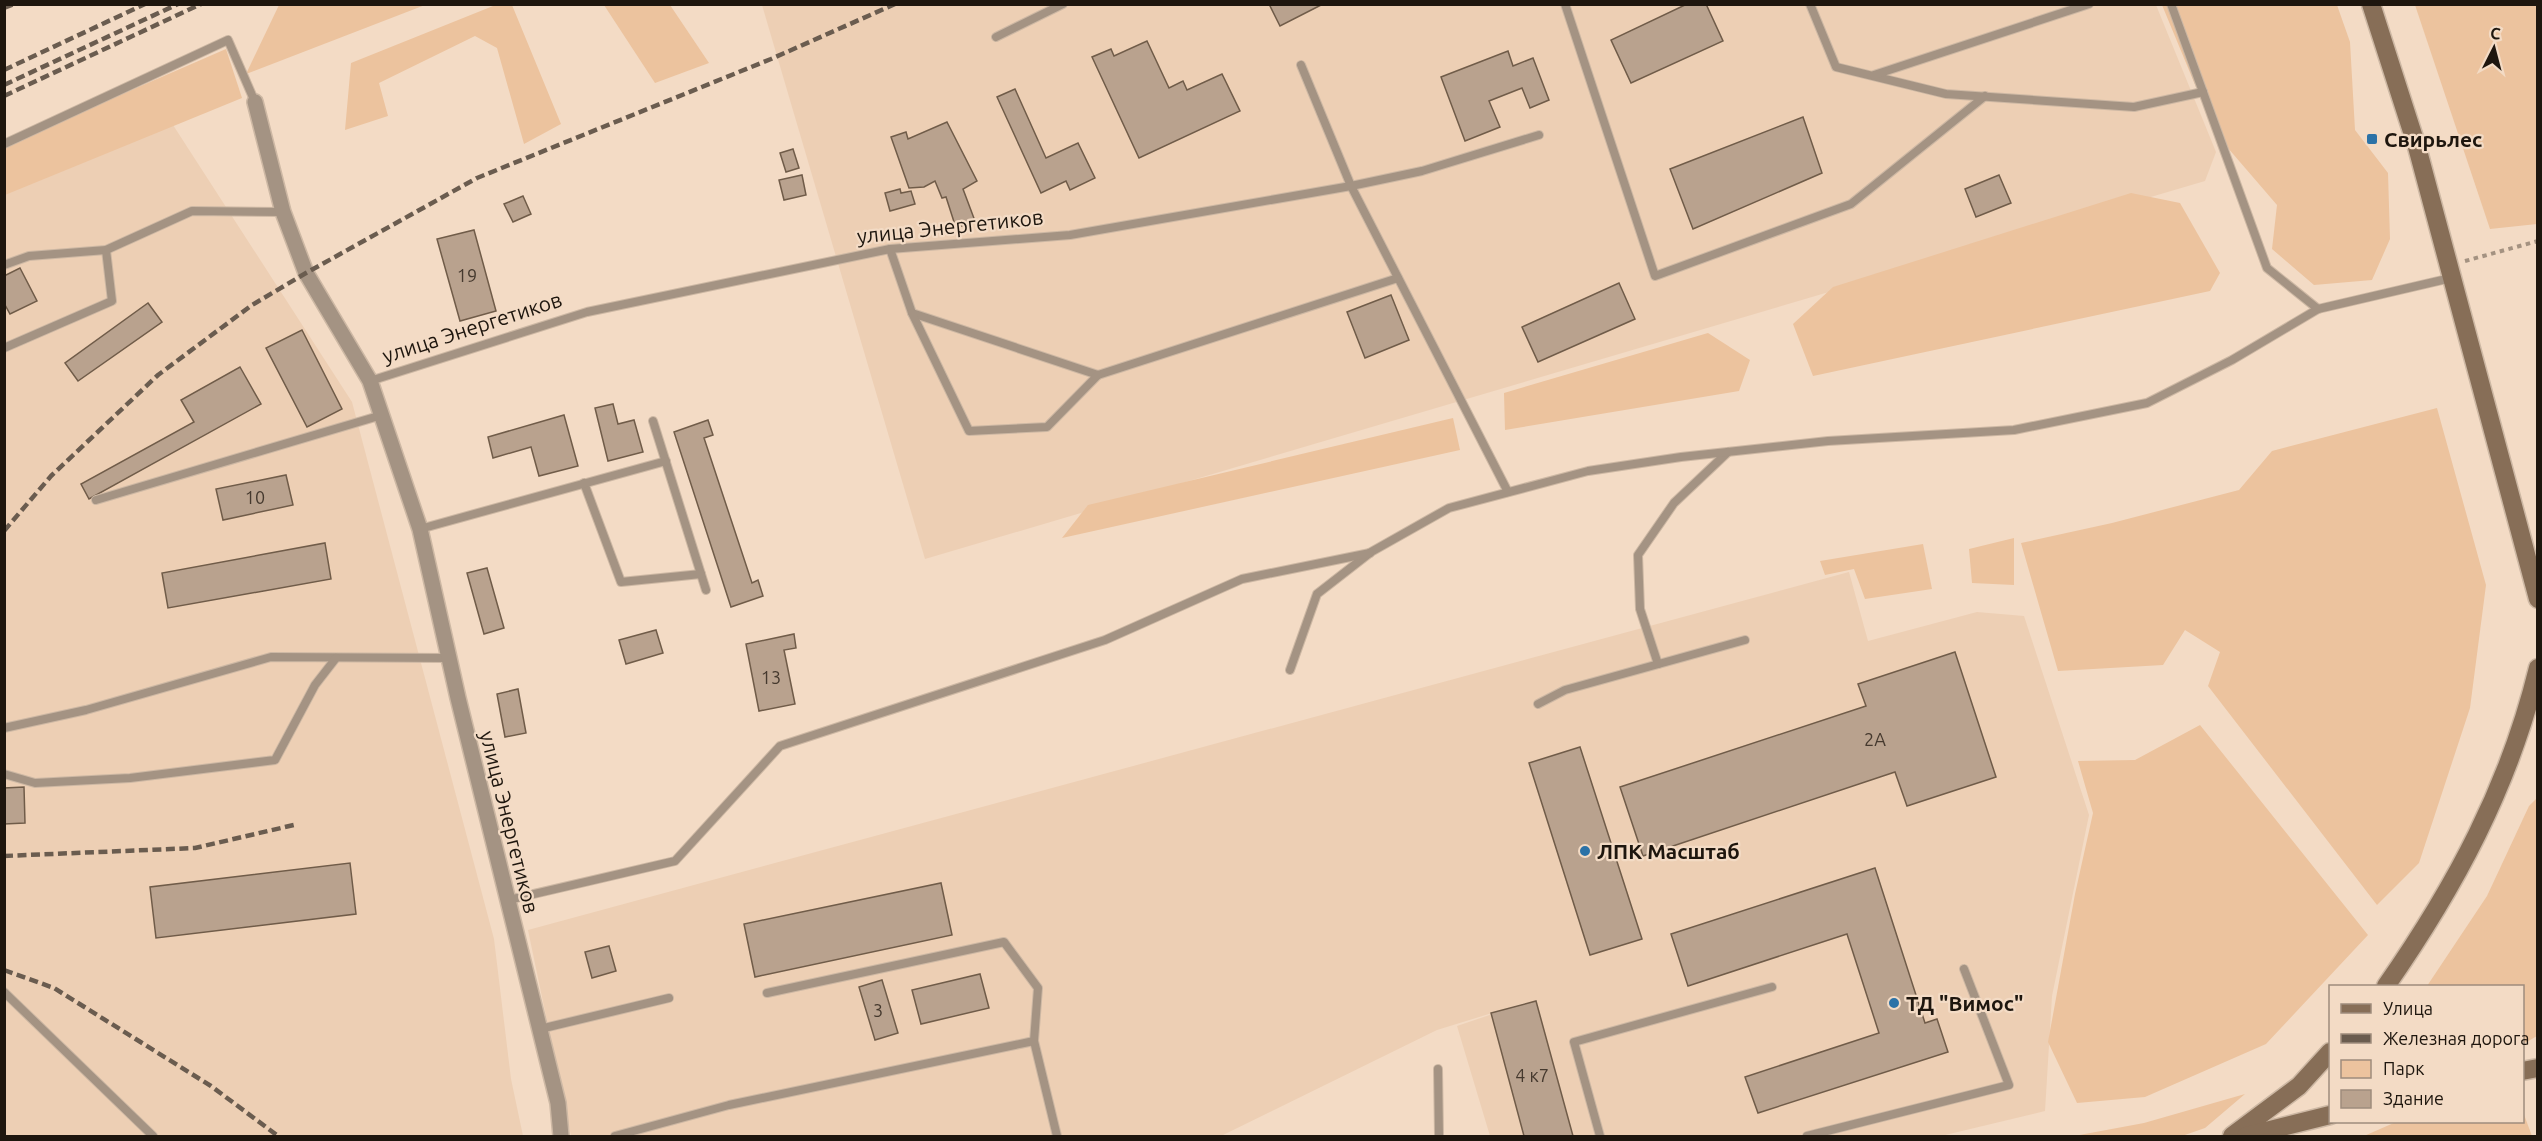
<svg xmlns="http://www.w3.org/2000/svg" width="2542" height="1141" font-family="Ubuntu,sans-serif">
<rect width="100%" height="100%" fill="#f3dbc5"/>
<g fill="#edcfb4">
<path d="M762,5H2156L2216,152L2205,181L925,559Z"/>
<path d="M153,94L352,402L494,939L511,1079L523,1136H5L4,163Z"/>
<path d="M1849,572L1868,641L1977,612L2024,616L2089,815L2052,996L2045,1111L1941,1136H1490L1457,1026L1531,1001L1437,1030L1221,1136H571L528,930Z"/>
</g>
<g fill="#ecc39e">
<path d="M498,4L512,5L561,124L524,144L497,48L475,36L379,83L388,116L345,130L351,63Z"/>
<path d="M279,5H425L246,74Z"/>
<path d="M604,5H670L709,63L655,83Z"/>
<path d="M2162,5H2337L2350,42L2355,130L2388,173L2390,239L2372,280L2314,285L2272,249L2277,205L2215,133Z"/>
<path d="M2415,5H2537V224L2490,229Z"/>
<path d="M226,49L242,98L5,195V145Z"/>
<path d="M2131,193L2180,203L2220,273L2210,291L1813,376L1793,324L1833,287Z"/>
<path d="M1708,333L1750,360L1739,391L1505,430L1504,393Z"/>
<path d="M2437,408L2486,585L2470,708L2419,863L2377,905L2208,686L2220,652L2185,630L2163,665L2058,671L2021,543L2112,523L2239,490L2272,451Z"/>
<path d="M1453,418L1460,450L1062,538L1088,505Z"/>
<path d="M2014,538V585L1972,583L1969,549Z"/>
<path d="M1923,544L1932,589L1865,599L1854,569L1825,575L1820,561Z"/>
<path d="M2200,725L2368,935L2266,1044L2145,1097L2077,1103L2048,1042L2075,894L2093,813L2078,761L2135,760Z"/>
<path d="M2537,798V1036L2523,1044L2522,986H2427L2487,896L2529,806Z"/>
<path d="M2245,1094L2205,1128L2182,1136H2074L2144,1123Z"/>
<path d="M2523,1112L2532,1136H2364L2396,1122H2522Z"/>
</g>
<g fill="#b9a28e" stroke="#705c49" stroke-width="1.5">
<path d="M1269,4H1323L1280,26Z"/>
<path d="M1687,4H1706L1723,41L1631,83L1611,40Z"/>
<path d="M1147,41L1169,88L1183,81L1187,90L1222,74L1240,111L1139,158L1092,57L1111,49L1114,56Z"/>
<path d="M1508,51L1513,66L1533,58L1549,100L1530,108L1522,88L1489,101L1500,127L1465,141L1441,77Z"/>
<path d="M1015,89L1046,158L1078,143L1095,178L1070,190L1066,181L1041,193L997,97Z"/>
<path d="M1803,117L1822,173L1693,229L1670,169Z"/>
<path d="M947,122L977,181L963,189L975,221L956,228L946,197L942,198L935,181L924,187L909,188L891,137L906,132L908,139Z"/>
<path d="M793,149L799,168L786,172L780,153Z"/>
<path d="M802,175L806,195L784,200L779,180Z"/>
<path d="M1999,175L2011,203L1976,217L1965,189Z"/>
<path d="M900,189L901,193L911,191L915,204L890,211L885,193Z"/>
<path d="M523,196L531,214L513,222L504,204Z"/>
<path d="M474,230L496,311L460,321L437,239Z"/>
<path d="M20,268L37,301L10,314L4,303V276Z"/>
<path d="M1619,283L1635,319L1538,362L1522,327Z"/>
<path d="M1391,295L1409,340L1365,358L1347,312Z"/>
<path d="M148,303L162,322L78,381L65,363Z"/>
<path d="M302,330L342,409L307,427L266,348Z"/>
<path d="M240,367L261,404L89,499L81,484L194,422L181,400Z"/>
<path d="M613,404L618,424L634,420L643,452L608,461L595,408Z"/>
<path d="M564,415L578,466L539,476L531,447L493,458L488,437Z"/>
<path d="M708,420L713,435L704,438L752,583L758,580L763,596L731,607L674,432Z"/>
<path d="M286,475L293,505L223,520L216,489Z"/>
<path d="M325,543L331,579L168,608L162,573Z"/>
<path d="M487,568L504,628L484,634L467,573Z"/>
<path d="M656,630L663,653L626,664L619,640Z"/>
<path d="M794,634L796,648L784,650L795,704L759,711L746,644Z"/>
<path d="M1955,652L1996,777L1907,806L1895,772L1643,856L1620,787L1866,706L1858,684Z"/>
<path d="M518,689L526,733L505,737L497,694Z"/>
<path d="M1580,747L1642,939L1590,955L1529,763Z"/>
<path d="M24,787L25,823L4,824V788Z"/>
<path d="M350,863L356,914L156,938L150,887Z"/>
<path d="M1875,868L1925,1023L1937,1019L1948,1052L1758,1113L1745,1077L1879,1033L1847,934L1688,986L1671,934Z"/>
<path d="M941,883L952,935L755,977L744,924Z"/>
<path d="M609,946L616,971L592,978L585,952Z"/>
<path d="M980,974L989,1008L921,1024L912,990Z"/>
<path d="M882,980L898,1033L875,1040L859,987Z"/>
<path d="M1536,1001L1573,1136H1524L1491,1013Z"/>
</g>
<g fill="none" stroke-linecap="round" stroke-linejoin="round">
<g stroke="#cdb8a4" stroke-width="10">
<g id="lane">
<path d="M1565,4L1655,276L1851,204L1985,96"/>
<path d="M1810,4L1836,67L1946,94L2134,107L2203,92"/>
<path d="M2171,4L2267,268L2318,309"/>
<path d="M996,37L1063,4"/>
<path d="M1301,65L1351,186L1508,492"/>
<path d="M1874,75L2089,4"/>
<path d="M4,144L228,40L255,102"/>
<path d="M890,249L912,313L1098,375L1398,278"/>
<path d="M4,265L29,256L106,250L192,211L283,212"/>
<path d="M912,313L969,431L1047,427L1098,375"/>
<path d="M4,348L112,301L106,250"/>
<path d="M370,381L587,312L890,249L1070,235L1351,186L1422,171L1539,135"/>
<path d="M653,421L706,590"/>
<path d="M584,483L621,582L701,574"/>
<path d="M96,500L382,415"/>
<path d="M420,529L666,461"/>
<path d="M1658,664L1640,609L1638,555L1674,503L1728,452"/>
<path d="M1290,670L1317,594L1371,552L1449,508L1588,471L1681,457L1828,441L2014,430L2147,403L2232,360L2318,309L2451,278"/>
<path d="M1538,704L1565,690L1745,640"/>
<path d="M4,728L86,710L271,657L449,658"/>
<path d="M4,774L35,783L130,778L275,760L315,685L336,658"/>
<path d="M508,900L675,861L780,746L1105,640L1242,579L1370,553"/>
<path d="M4,992L153,1136"/>
<path d="M540,1029L669,998"/>
<path d="M1034,1041L1057,1136"/>
<path d="M1438,1069L1439,1136"/>
<path d="M615,1136L729,1105L1034,1041L1038,988L1004,942L767,993"/>
<path d="M1600,1136L1574,1042L1772,987"/>
<path d="M1807,1136L2009,1085L1964,969"/>
</g>
</g>
<g stroke="#cdb8a4" stroke-width="18">
<path id="street" d="M255,102L283,212L306,273L370,381L420,529L458,698L558,1103L561,1136"/>
</g>
<g stroke="#cdb8a4" stroke-width="21">
<g id="secondary">
<path d="M2371,4L2417,147L2538,599"/>
<path d="M2386,986C2455,887 2509,787 2538,668"/>
<path d="M2522,1071L2538,1068"/>
<path d="M2232,1136L2299,1086L2330,1052"/>
<path d="M2246,1136L2330,1115"/>
</g>
</g>
<path stroke="#a49281" stroke-width="4" stroke-dasharray="4.5 4.5" stroke-linecap="butt" d="M2465,261L2538,241"/>
<use href="#lane" stroke="#a49383" stroke-width="8"/>
<use href="#street" stroke="#a49383" stroke-width="15"/>
<use href="#secondary" stroke="#876e57" stroke-width="18"/>
<g stroke="#6a5c4f" stroke-width="4.5" stroke-dasharray="9 4.5" stroke-linecap="butt">
<path d="M4,8L14,4"/>
<path d="M4,70L145,4"/>
<path d="M4,85L178,4"/>
<path d="M4,96L201,4"/>
<path d="M4,531L51,476L158,375L252,305L306,273L477,178L771,59L895,4"/>
<path d="M4,856L195,848L298,824"/>
<path d="M4,970L54,988L211,1086L278,1136"/>
</g>
</g>
<g fill="#2b72a7" stroke="#f3dbc5" stroke-width="2">
<rect x="2366" y="133" width="12" height="12" rx="3"/>
<circle cx="1585" cy="851" r="6"/>
<circle cx="1894" cy="1003" r="6"/>
</g>
<g text-anchor="middle" dominant-baseline="central" stroke-width="4.5" stroke-linejoin="round" paint-order="stroke">
<g font-size="18" fill="#45392e">
<text x="467" y="275">19</text>
<text x="255" y="497">10</text>
<text x="771" y="677">13</text>
<text x="1875" y="739">2А</text>
<text x="878" y="1010">3</text>
<text x="1532" y="1075">4 к7</text>
</g>
<g font-size="21" font-weight="bold" fill="#1e160e" stroke="#f3dbc5" text-anchor="start">
<text x="2384" y="139">Свирьлес</text>
<text x="1597" y="851">ЛПК Масштаб</text>
<text x="1906" y="1003">ТД "Вимос"</text>
</g>
<g font-size="21" fill="#1e160e" stroke="#f3dbc5">
<text transform="translate(950 226) rotate(-6)">улица Энергетиков</text>
<text transform="translate(472 327) rotate(-18)">улица Энергетиков</text>
<text transform="translate(510 822) rotate(76)">улица Энергетиков</text>
</g>
</g>
<rect width="2542" height="1141" fill="none" stroke="#1e160e" stroke-width="12"/>
<rect x="2329" y="985" width="195" height="138" fill="#f3dbc5" stroke="#9e8c7c" stroke-width="1.5"/>
<rect x="2341" y="1004" width="30" height="9" fill="#876e57" stroke="#9e8c7c" stroke-width="1.5"/>
<text x="2383" y="1015" font-size="18" fill="#1e160e">Улица</text>
<rect x="2341" y="1034" width="30" height="9" fill="#6a5c4f" stroke="#9e8c7c" stroke-width="1.5"/>
<text x="2383" y="1045" font-size="18" fill="#1e160e">Железная дорога</text>
<rect x="2341" y="1060" width="30" height="18" fill="#ecc39e" stroke="#9e8c7c" stroke-width="1.5"/>
<text x="2383" y="1075" font-size="18" fill="#1e160e">Парк</text>
<rect x="2341" y="1090" width="30" height="18" fill="#b9a28e" stroke="#9e8c7c" stroke-width="1.5"/>
<text x="2383" y="1105" font-size="18" fill="#1e160e">Здание</text>
<g transform="translate(2494 48) rotate(6)" stroke="#f3dbc5" stroke-width="4.5" paint-order="stroke">
<path d="M0-4.5L10 22L0 15L-10 22Z" fill="#1e160e"/>
<text y="-9" font-size="16" font-weight="bold" text-anchor="middle" fill="#1e160e">С</text>
</g>
</svg>
